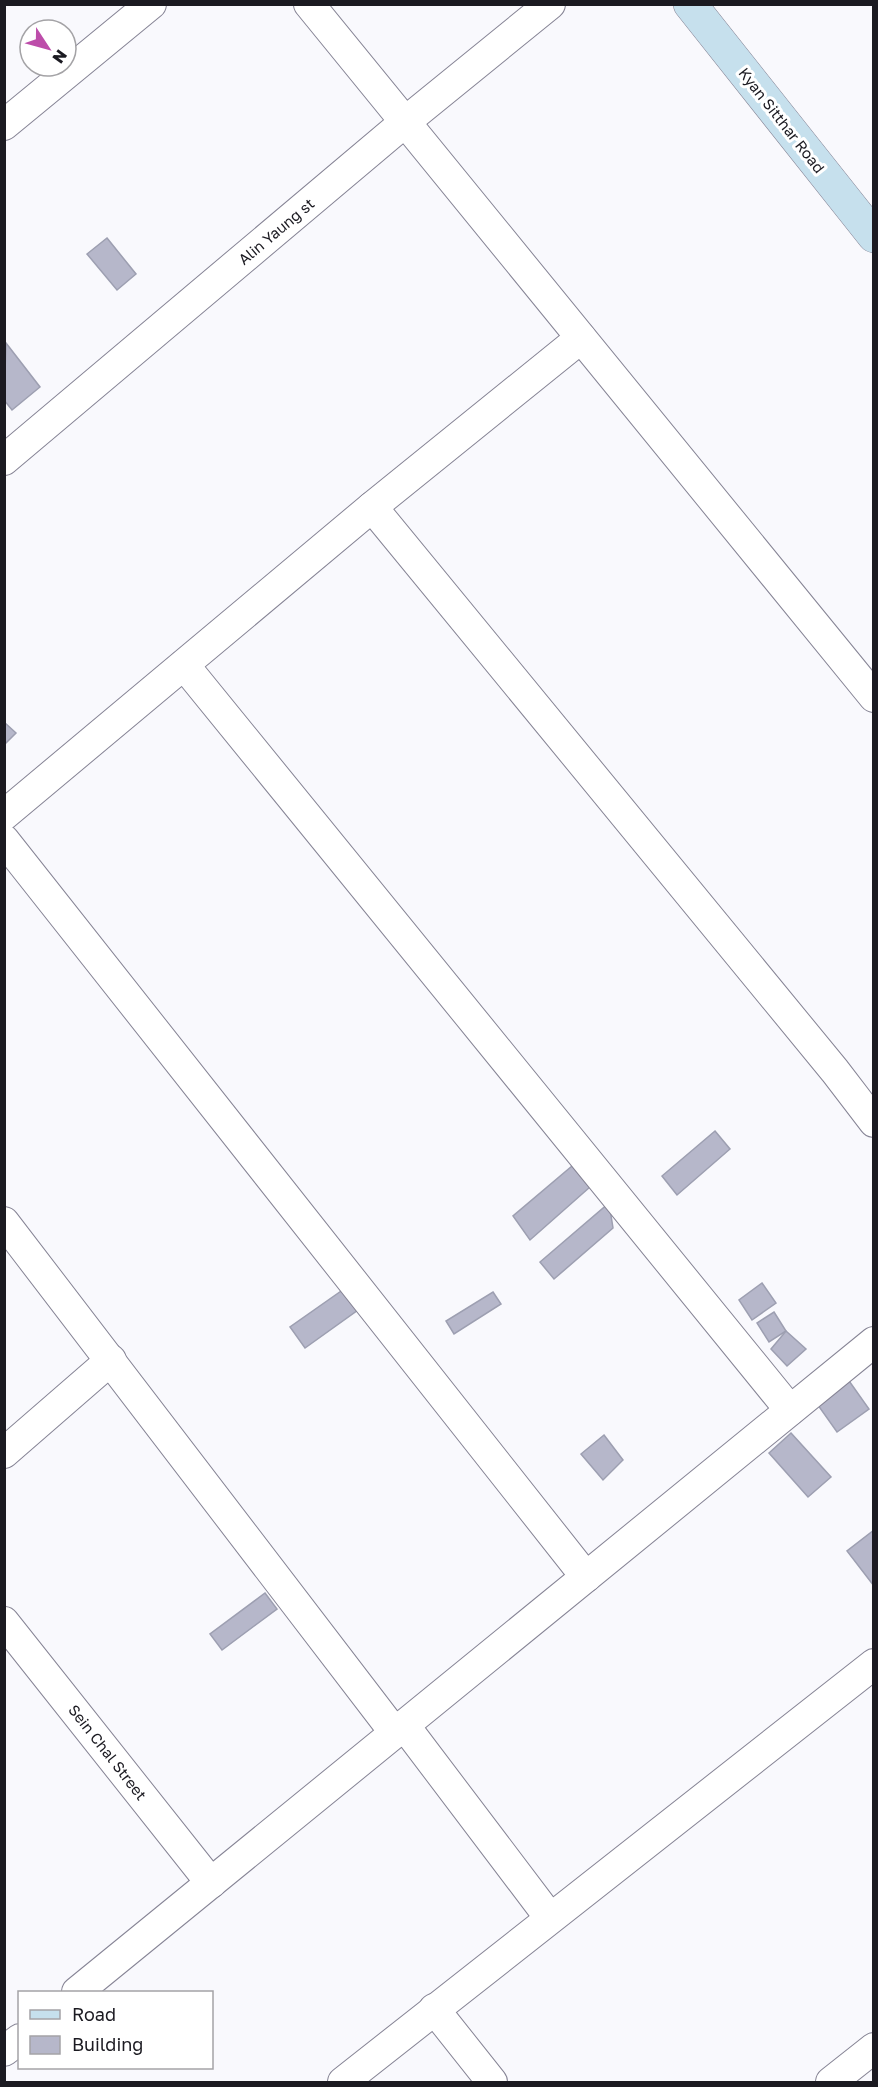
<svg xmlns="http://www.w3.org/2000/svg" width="878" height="2087" font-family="'Golos Text',sans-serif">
<rect width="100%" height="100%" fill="#f9f9fd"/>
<g fill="#b6b7ca" stroke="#9d9fb1" stroke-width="1.5">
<path d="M107,238L136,274L117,290L87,254Z"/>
<path d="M6,343L40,387L12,410L4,400Z"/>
<path d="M4,722L16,733L4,745Z"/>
<path d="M715,1131L730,1149L677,1195L662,1176Z"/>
<path d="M572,1166L590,1187L530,1240L513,1216Z"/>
<path d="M609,1203L613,1228L554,1279L540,1262Z"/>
<path d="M762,1283L776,1303L752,1320L739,1300Z"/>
<path d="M344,1289L358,1310L305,1348L290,1327Z"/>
<path d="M493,1292L501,1304L454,1334L446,1321Z"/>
<path d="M774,1312L786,1331L769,1342L757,1323Z"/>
<path d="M786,1331L806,1349L787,1366L771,1349Z"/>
<path d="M847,1378L869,1409L837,1432L815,1401Z"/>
<path d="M791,1433L831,1477L808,1497L769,1453Z"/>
<path d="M604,1435L623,1460L603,1480L581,1454Z"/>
<path d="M874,1530V1586L847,1551Z"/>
<path d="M265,1593L277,1609L222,1650L210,1634Z"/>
</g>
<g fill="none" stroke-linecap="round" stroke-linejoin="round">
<g stroke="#868495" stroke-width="32">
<g id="street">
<path d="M309,4L874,697"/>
<path d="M4,125L151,4"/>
<path d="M4,460L405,122L550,4"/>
<path d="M372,507L835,1071L874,1122"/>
<path d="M184,665L790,1410"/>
<path d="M4,815L372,507L581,338"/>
<path d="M4,840L586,1577"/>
<path d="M4,1222L395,1733"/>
<path d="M4,1453L111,1360"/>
<path d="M4,1622L211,1883"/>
<path d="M404,1725L550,1918"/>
<path d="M77,1992L874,1342"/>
<path d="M434,2009L492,2082"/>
<path d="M4,2051L20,2039"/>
<path d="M343,2082L874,1664"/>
<path d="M831,2082L874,2048"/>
</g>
</g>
<g stroke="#868495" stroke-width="34">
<path id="secondary" d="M690,4L874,236"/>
</g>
<use href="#street" stroke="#fff" stroke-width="30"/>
<use href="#secondary" stroke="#c6e0ed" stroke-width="33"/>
</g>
<g text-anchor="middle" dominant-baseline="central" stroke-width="6" stroke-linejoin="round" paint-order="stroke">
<g font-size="15" fill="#1b1a21" stroke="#fff">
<text transform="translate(782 120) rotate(52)">Kyan Sitthar Road</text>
<text transform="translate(276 231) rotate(-40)">Alin Yaung st</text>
<text transform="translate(108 1752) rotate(52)">Sein Chal Street</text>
</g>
</g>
<rect width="878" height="2087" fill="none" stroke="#1b1a21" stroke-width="12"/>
<rect x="18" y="1991" width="195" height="78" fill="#ffffff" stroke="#a4a3a6" stroke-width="1.5"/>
<rect x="30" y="2010" width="30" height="9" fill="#c6e0ed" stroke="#a4a3a6" stroke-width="1.5"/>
<text x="72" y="2021" font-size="18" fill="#1b1a21">Road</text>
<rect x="30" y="2036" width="30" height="18" fill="#b6b7ca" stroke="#a4a3a6" stroke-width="1.5"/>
<text x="72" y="2051" font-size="18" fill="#1b1a21">Building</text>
<g transform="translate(48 48) rotate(126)"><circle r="28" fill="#ffffff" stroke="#a4a3a6" stroke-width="1.5"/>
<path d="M0-4.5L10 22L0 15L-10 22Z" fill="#bd4daa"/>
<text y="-9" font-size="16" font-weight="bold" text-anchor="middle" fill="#1b1a21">N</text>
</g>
</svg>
